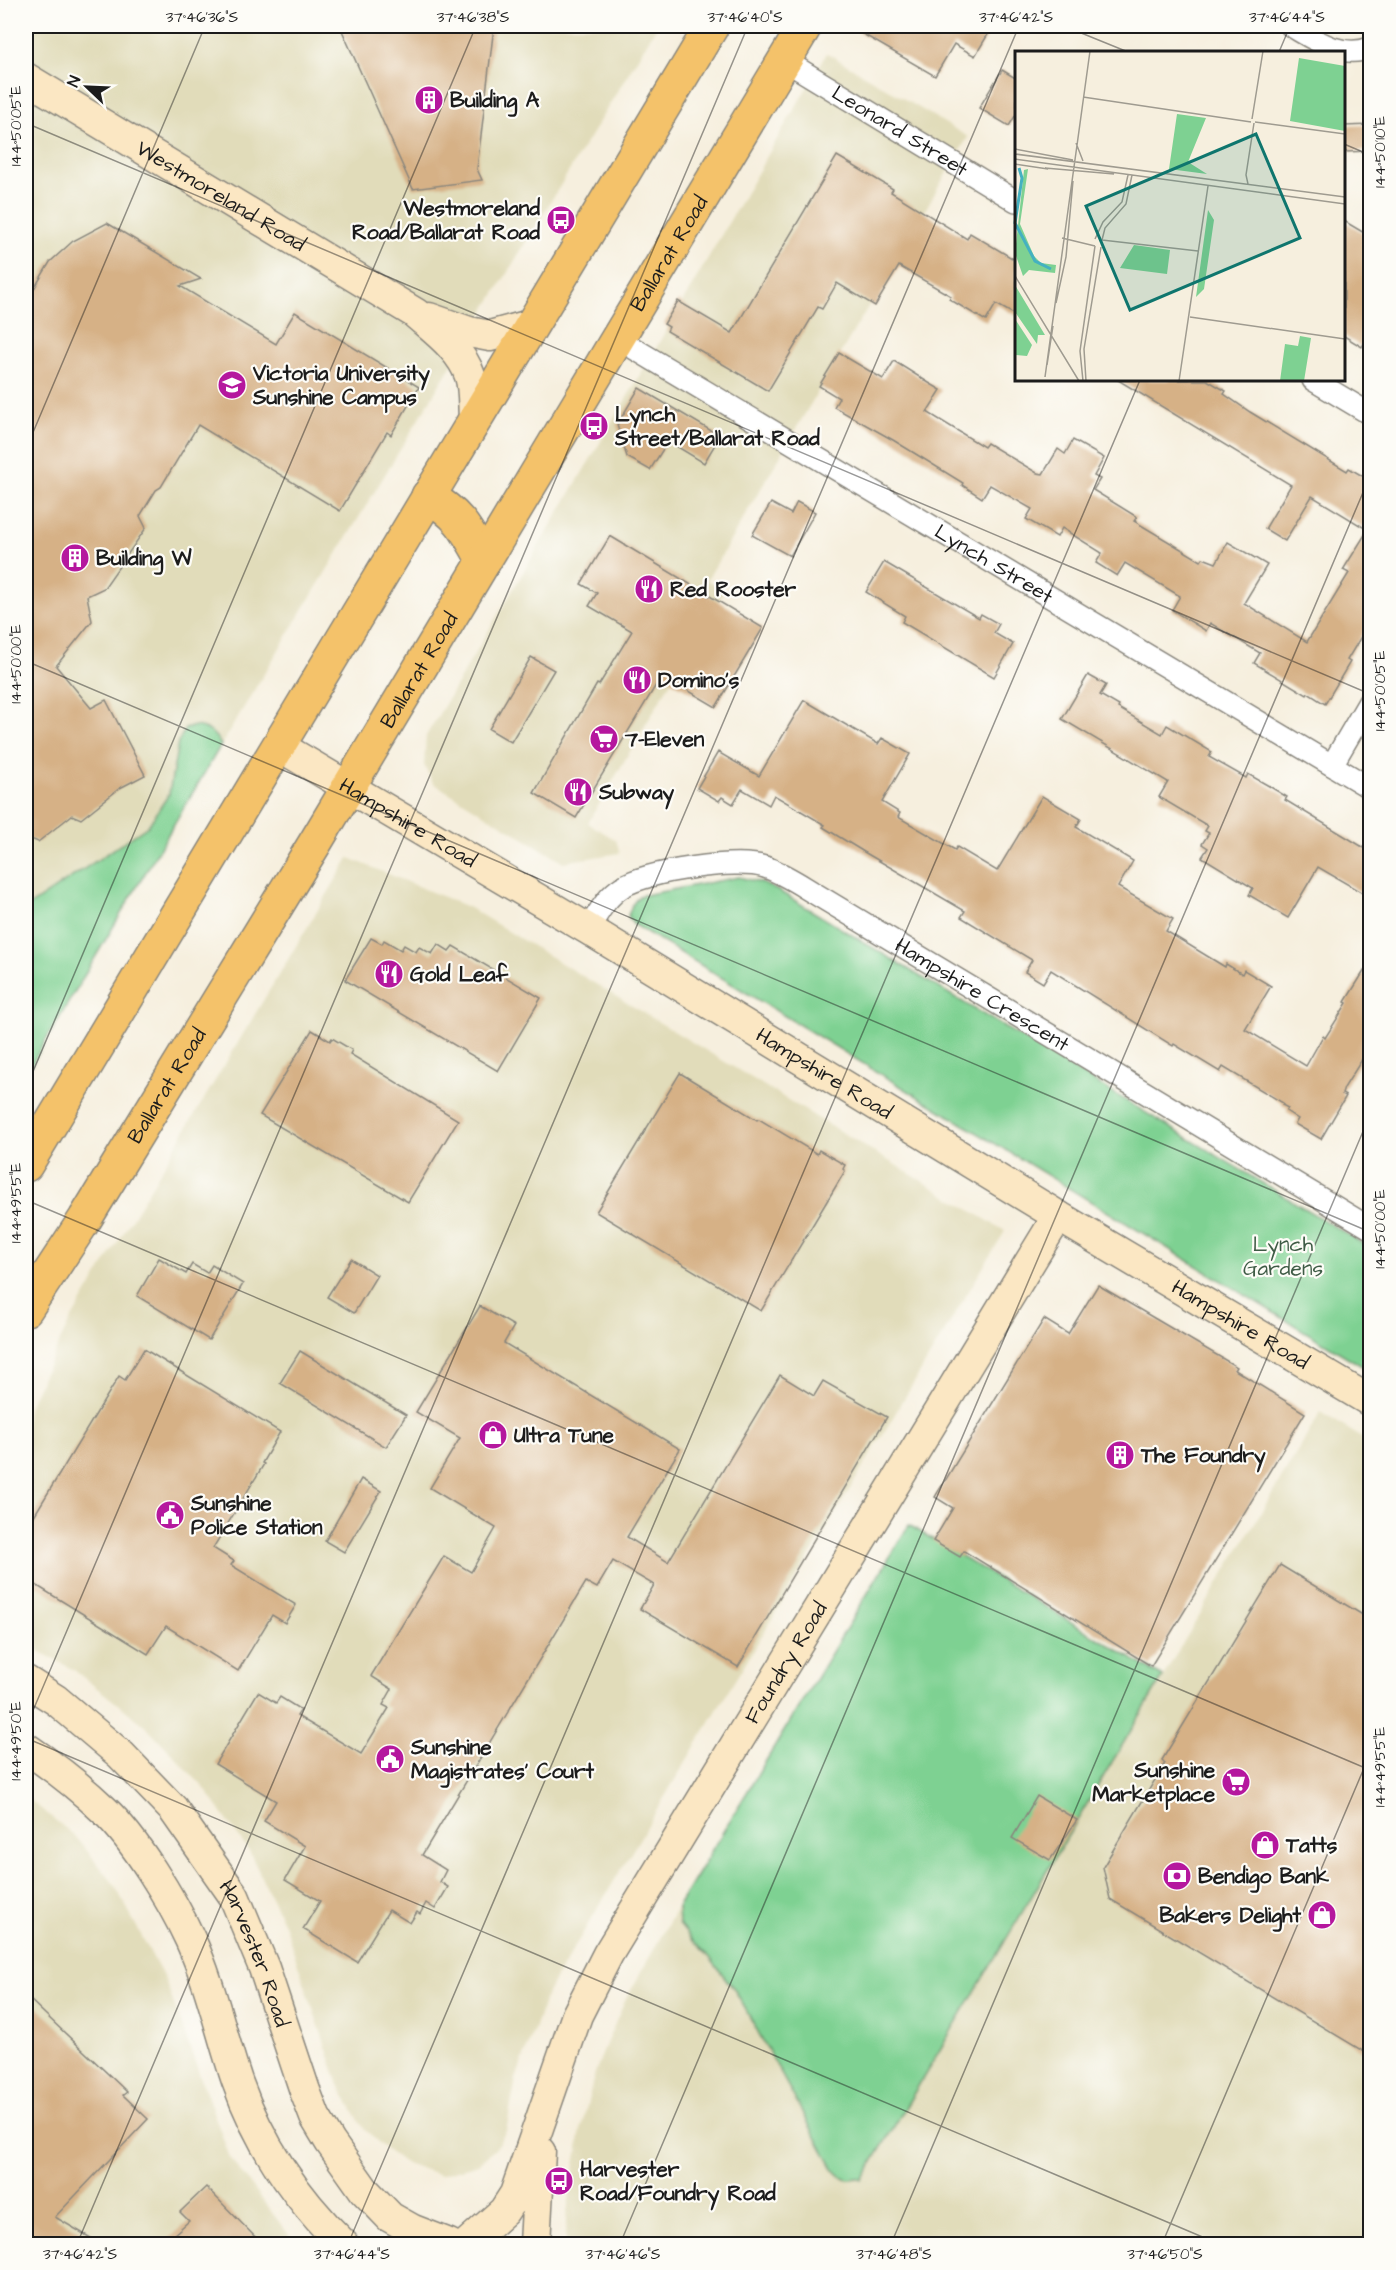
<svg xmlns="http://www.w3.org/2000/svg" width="1396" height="2270" font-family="'Architects Daughter',sans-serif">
<rect width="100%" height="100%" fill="#fdfcf7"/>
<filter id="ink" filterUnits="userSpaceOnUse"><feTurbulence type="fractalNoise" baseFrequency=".0167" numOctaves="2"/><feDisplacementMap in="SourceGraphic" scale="12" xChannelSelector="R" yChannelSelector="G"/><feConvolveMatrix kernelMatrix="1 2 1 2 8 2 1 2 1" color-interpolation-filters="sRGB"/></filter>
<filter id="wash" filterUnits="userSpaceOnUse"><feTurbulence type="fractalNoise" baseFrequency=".008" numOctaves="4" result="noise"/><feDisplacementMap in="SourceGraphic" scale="24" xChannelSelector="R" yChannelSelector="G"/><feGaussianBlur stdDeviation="1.35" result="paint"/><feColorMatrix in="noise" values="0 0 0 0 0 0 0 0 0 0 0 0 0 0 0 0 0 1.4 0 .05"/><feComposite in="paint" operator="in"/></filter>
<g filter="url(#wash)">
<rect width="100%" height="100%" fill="#f6efde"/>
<g fill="#e1dcba">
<path d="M26,26H657L221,745L79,985L26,953Z"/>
<path d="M827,53L968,137L707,580L724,591L588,823L616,840L620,853L563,862L433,783L424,765L426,736L635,384Z"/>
<path d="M349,858L468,907L1005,1231L548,1991L516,2079L506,2131L495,2149L478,2164L440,2175L403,2162L388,2151L364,2129L339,2085L285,1926L250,1853L206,1790L147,1727L74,1670L26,1644V1412L68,1325Z"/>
<path d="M1321,1412L1370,1443V2244H566V2218L570,2194L581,2130L595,2073L606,2044L626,1999L678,1906L679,1924L691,1939L707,1954L736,1992L833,2168L850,2180L857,2178L862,2180Z"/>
<path d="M26,1797L75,1836L114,1884L165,1980L230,2158L296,2244H26Z"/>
</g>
<g fill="#7ed192" stroke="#4d7657" stroke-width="1.5">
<path d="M195,726C209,728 214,733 221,745L26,1074V908L148,826L169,794L178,743L185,729Z"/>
<path d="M739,877L762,883L779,891L1370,1248V1371L633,924L628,916L632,905L639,896Z"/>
<path d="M909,1525L1163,1677L862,2180L857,2178C846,2181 840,2177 833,2168L736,1992L707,1954L691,1939L679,1924L678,1906Z"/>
</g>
<g id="blocks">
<g fill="#d6b186">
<path d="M340,26H494L477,169L482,180L413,189Z"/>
<path d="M849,26H993L975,56L954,44L935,76Z"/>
<path d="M1002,70L1017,79V113L1009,126L979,108Z"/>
<path d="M1371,125V151L1344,152V126Z"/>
<path d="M837,156L893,189L891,192L967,239L970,233L1017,261V316L996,304L986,321L949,299L951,296L899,266L875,306L837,283L822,309L818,307L768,391L667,331L669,327L664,324L678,301L732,333Z"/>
<path d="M1344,221L1371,237V331L1362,347L1344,336Z"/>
<path d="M107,223L201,279L180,286L276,344L295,312L419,387L391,435L387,432L340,511L198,425L161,487L156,490L140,516L146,528L104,588L87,596L92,621L56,666L91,708L106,700L145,775L120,788L81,819L72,815L38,842L26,837V302L50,262L73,241Z"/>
<path d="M839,353L883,379L894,361L929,383L941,390L927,412L984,447L987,443L1037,473L1043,474L1058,449L1065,454L1073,440L1104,458L1094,476L1100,479L1093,490L1137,517L1134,521L1201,561L1203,558L1216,563L1228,542L1267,565L1244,603L1307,642L1349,573L1343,570L1368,530L1312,496L1285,541L1265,529L1291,485L1118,380H1207L1226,391L1224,394L1250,412L1347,471L1349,468L1371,481V620L1347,660L1350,662L1325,704L1308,693L1307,695L1254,663L1260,653L1210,623L1206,631L1172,610L1180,596L1125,563L1117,576L1096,563L1102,553L1062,528L1057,537L1026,519L1032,509L990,485L982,498L962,485L963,483L893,440L834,407L839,398L819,386Z"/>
<path d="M639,388L720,436L704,463L668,441L650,470L627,457L617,425Z"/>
<path d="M797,502L815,512L790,556L752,535L771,503L791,514Z"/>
<path d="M610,536L763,628L716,707L662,675L576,818L534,793L597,684L599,685L632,631L589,606L597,593L581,584Z"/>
<path d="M884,562L979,618L981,614L999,624L994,633L1013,644L994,677L902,622L905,616L866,592Z"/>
<path d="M531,657L554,670L511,742L489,729Z"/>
<path d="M1088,675L1106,685L1100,695L1119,706L1118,708L1162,734L1167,725L1212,752L1209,757L1246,778L1248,774L1269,786L1287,797L1285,800L1371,852V898L1318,867L1288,918L1249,895L1253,888L1202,857L1208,848L1202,844L1209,833L1205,831L1208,826L1159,797L1168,782L1062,719Z"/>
<path d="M804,700L878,744L882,738L910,754L882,802L900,813L898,817L955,850L957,847L997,871L1042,796L1081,819L1076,827L1133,861L1118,887L1173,919L1166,931L1225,967L1226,964L1242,974L1244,970L1271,986L1245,1029L1306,1066L1323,1036L1325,1038L1347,1003L1345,1002L1371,960V1045L1344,1088L1342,1094L1346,1096L1321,1139L1295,1124L1298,1119L1286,1111L1288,1108L1282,1105L1283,1103L1223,1067L1220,1072L1174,1044L1173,1046L1051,970L1043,983L1025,972L1032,960L961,917L965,911L864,852L823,827L825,825L774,795L769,805L742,789L733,804L722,797L719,801L697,788L718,752L759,776Z"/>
<path d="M371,938L382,944L384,940L401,950L404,945L416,952L419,947L432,954L438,944L449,951L453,946L541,998L498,1071L345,980Z"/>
<path d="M312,1030L330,1041L332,1038L352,1050L350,1054L458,1120L408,1202L260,1115Z"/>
<path d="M680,1073L757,1120L759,1119L817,1154L819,1150L845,1165L843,1169L845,1171L761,1311L596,1212Z"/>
<path d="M159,1258L186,1274L192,1264L207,1273L212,1265L243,1284L209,1340L137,1296Z"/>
<path d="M351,1259L377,1275L354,1313L327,1297Z"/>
<path d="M1098,1285L1237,1367L1235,1370L1305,1413L1151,1666L964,1551L960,1557L933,1541L953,1508L935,1497L1044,1319L1068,1334Z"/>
<path d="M480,1306L514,1326L504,1343L680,1449L627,1537L668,1562L780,1375L814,1396L823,1381L887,1417L738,1667L640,1609L654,1585L613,1561L597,1588L586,1582L422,1855L446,1870L440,1882L448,1887L435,1909L426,1903L420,1914L417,1912L410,1923L389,1910L357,1962L303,1929L320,1901L285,1880L305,1846L264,1821L276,1801L215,1764L258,1692L276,1703L280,1697L301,1710L297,1716L361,1754L389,1708L383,1705L392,1689L371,1676L444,1556L471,1572L496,1528L430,1488L460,1438L416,1412Z"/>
<path d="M144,1349L280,1432L262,1463L264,1464L213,1548L234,1561L231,1565L296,1605L285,1623L272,1615L238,1671L166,1626L148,1654L26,1579V1529L119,1376L125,1380Z"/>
<path d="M300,1351L406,1415L386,1447L280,1383Z"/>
<path d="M361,1479L381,1491L344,1552L325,1541Z"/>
<path d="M1280,1565L1371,1620V2056L1110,1899L1103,1867L1165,1763L1162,1760Z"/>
<path d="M1037,1796L1077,1820L1050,1860L1012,1838Z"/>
<path d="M26,1996L127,2092L123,2095L148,2119L55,2217L101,2244H26Z"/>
<path d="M206,2187L214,2195L262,2244H163L189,2221L180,2212Z"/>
</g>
</g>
</g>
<g filter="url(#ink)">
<use href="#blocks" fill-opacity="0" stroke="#89867d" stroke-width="1.5"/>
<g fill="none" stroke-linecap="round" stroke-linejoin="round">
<g stroke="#89867d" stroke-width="24">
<g id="street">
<path d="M1291,26C1315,40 1341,59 1370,48"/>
<path id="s1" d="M784,60L1016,201"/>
<path id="s2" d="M618,339L1370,788"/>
<path d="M1313,380L1370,414"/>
<path d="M1332,765L1370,700"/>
<path id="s3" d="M588,929C598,914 606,897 622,887C647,871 737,858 765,867C783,873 799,884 814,893L1370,1228"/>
</g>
</g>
<g stroke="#89867d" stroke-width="33">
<g id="secondary">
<path id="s4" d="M26,78L415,313C435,331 461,349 470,376C474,388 473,405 474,418"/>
<path d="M429,318L469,332L490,336L530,325"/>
<path id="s5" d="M279,746L588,929L1058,1216L1370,1401"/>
<path id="s6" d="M26,1681L56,1700L121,1755L173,1809L234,1896L264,1968L305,2091L315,2117L330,2142L364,2190L390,2217L413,2230L449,2244"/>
<path d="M26,1748C54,1767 80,1787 104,1810C135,1839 172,1900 190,1939C211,1985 221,2034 237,2081C259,2143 297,2199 343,2244"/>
<path id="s7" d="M467,2244L504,2211L515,2194L577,2015L608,1954L1058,1216"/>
<path d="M535,2244L540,2152"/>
</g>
</g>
<g stroke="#89867d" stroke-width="36">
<g id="highway">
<path d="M428,496C461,516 466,529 484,561"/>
<path d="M26,1165L712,26"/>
<path id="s8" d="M26,1309L85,1219L315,843L805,26"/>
</g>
</g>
<use href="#street" stroke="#fff" stroke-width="21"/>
<use href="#secondary" stroke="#fbe7c3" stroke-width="30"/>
<use href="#highway" stroke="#f4c26a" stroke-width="33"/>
</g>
</g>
<path fill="none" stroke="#1c1c1c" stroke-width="1.5" stroke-opacity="0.45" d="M1064,26L1128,52M1279,52L1290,26M26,123L1370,694M1344,144L1370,155M26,449L205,26M26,661L1370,1232M26,1088L476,26M26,1200L1370,1770M26,1727L748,26M26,1738L1219,2244M77,2244L1019,26M348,2244L1140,380M620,2244L1370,476M891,2244L1370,1115M1162,2244L1370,1754"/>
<defs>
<g id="building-disc" transform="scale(1.5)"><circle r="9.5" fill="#b5179e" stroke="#fdfcf7"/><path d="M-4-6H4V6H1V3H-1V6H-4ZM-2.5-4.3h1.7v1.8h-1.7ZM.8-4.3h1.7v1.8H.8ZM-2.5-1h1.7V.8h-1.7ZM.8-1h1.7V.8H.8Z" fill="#fff"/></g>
<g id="bus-disc" transform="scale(1.5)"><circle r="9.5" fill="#b5179e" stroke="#fdfcf7"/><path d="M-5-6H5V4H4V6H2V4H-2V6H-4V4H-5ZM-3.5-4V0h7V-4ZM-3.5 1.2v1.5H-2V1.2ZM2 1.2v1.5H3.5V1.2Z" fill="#fff"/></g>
<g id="university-disc" transform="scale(1.5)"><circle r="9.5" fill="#b5179e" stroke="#fdfcf7"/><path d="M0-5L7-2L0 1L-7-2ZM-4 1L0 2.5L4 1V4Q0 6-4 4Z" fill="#fff"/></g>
<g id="restaurant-disc" transform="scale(1.5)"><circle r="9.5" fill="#b5179e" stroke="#fdfcf7"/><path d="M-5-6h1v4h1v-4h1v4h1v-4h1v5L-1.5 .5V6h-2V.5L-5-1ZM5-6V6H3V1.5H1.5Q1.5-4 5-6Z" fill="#fff"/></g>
<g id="supermarket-disc" transform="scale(1.5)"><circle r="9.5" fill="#b5179e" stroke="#fdfcf7"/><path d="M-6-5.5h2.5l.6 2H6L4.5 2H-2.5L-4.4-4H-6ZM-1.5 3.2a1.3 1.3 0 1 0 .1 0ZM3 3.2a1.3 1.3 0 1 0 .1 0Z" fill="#fff"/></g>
<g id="shop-disc" transform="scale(1.5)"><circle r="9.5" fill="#b5179e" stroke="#fdfcf7"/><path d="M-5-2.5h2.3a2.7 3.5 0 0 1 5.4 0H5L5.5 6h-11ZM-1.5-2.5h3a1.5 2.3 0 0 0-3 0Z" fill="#fff"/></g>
<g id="civic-disc" transform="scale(1.5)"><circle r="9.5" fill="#b5179e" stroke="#fdfcf7"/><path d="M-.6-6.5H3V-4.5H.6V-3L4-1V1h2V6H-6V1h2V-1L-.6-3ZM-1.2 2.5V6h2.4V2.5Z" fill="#fff"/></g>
<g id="bank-disc" transform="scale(1.5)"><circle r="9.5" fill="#b5179e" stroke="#fdfcf7"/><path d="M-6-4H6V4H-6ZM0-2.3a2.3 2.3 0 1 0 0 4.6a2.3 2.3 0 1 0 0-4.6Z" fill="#fff"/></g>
</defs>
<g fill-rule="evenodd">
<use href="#building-disc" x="429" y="100"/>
<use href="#bus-disc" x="561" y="220"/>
<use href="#university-disc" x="232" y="385"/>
<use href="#bus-disc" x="594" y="426"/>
<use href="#building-disc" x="75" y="558"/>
<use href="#restaurant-disc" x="649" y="589"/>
<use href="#restaurant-disc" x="637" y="680"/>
<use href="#supermarket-disc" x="604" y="739"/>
<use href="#restaurant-disc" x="578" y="792"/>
<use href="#restaurant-disc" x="389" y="974"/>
<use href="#shop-disc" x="493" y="1435"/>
<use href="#building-disc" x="1120" y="1455"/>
<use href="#civic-disc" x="170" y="1515"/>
<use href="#civic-disc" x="390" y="1759"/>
<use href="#supermarket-disc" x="1236" y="1782"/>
<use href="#shop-disc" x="1265" y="1845"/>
<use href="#bank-disc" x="1177" y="1876"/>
<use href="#shop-disc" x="1322" y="1915"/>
<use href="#bus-disc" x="559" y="2181"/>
</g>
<g text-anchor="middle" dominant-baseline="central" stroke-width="4.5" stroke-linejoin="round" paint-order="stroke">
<g font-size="21" font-weight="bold" fill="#1c1c1c" stroke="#fdfcf7" text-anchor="start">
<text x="450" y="100">Building A</text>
<text x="540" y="208" text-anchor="end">Westmoreland<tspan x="540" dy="24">Road/Ballarat Road</tspan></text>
<text x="253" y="373">Victoria University<tspan x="253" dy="24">Sunshine Campus</tspan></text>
<text x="615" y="414">Lynch<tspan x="615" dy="24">Street/Ballarat Road</tspan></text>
<text x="96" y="558">Building W</text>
<text x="670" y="589">Red Rooster</text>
<text x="658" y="680">Domino's</text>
<text x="625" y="739">7-Eleven</text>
<text x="599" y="792">Subway</text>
<text x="410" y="974">Gold Leaf</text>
<text x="514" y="1435">Ultra Tune</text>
<text x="1141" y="1455">The Foundry</text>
<text x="191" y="1503">Sunshine<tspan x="191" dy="24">Police Station</tspan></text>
<text x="411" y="1747">Sunshine<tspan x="411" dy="24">Magistrates' Court</tspan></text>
<text x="1215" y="1770" text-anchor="end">Sunshine<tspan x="1215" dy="24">Marketplace</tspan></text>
<text x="1286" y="1845">Tatts</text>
<text x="1198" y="1876">Bendigo Bank</text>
<text x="1301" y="1915" text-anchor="end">Bakers Delight</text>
<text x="580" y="2169">Harvester<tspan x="580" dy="24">Road/Foundry Road</tspan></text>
</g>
<g font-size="21" fill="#1c1c1c" stroke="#fdfcf7">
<text stroke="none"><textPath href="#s1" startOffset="136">Leonard Street</textPath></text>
<text stroke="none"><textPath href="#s4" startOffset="228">Westmoreland Road</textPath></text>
<text stroke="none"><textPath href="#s8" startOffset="1236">Ballarat Road</textPath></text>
<text stroke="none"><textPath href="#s2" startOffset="438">Lynch Street</textPath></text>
<text stroke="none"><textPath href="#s8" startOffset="750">Ballarat Road</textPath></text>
<text stroke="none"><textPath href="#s5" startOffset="150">Hampshire Road</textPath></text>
<text stroke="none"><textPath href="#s3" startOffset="453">Hampshire Crescent</textPath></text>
<text stroke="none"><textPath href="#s5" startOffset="636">Hampshire Road</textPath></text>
<text stroke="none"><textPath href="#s8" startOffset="264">Ballarat Road</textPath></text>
<text stroke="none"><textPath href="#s5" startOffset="1122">Hampshire Road</textPath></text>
<text stroke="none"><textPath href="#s7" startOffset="669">Foundry Road</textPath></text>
<text stroke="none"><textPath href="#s6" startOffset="363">Harvester Road</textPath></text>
</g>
<g font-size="21" fill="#3e5b45" stroke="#fdfcf7">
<text x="1283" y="1244">Lynch<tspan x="1283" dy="24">Gardens</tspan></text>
</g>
</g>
<g transform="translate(1015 51)">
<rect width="330" height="330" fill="#f6efde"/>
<path d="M284,7L330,15V80L275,70ZM162,63L191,67L173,111L192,123L154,118ZM13,118L5,173L19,205L26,212L41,214L40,222L14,219L8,225L0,202L9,119ZM193,159L199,169L189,238L181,246ZM119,194L155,199L152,223L105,217ZM0,234L30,284H23L22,293L0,261ZM0,268L17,294L12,305L0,304ZM285,285L296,287L289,330H265L270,293L283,295Z" fill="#7ed192"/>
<path fill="none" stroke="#44b1c1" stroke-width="3" d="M4,117L7,127L0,172L20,210L36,218"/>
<path fill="none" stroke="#9f9b90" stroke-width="1.5" d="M68,46L236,71M237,68L248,0M240,71L330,83M61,92L68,110M0,98L58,109M0,103L330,146M0,108L330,153M0,113L33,118M30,117L99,123M233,133L231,124L239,72M47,187L80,195M80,188L88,171L107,151L113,124M87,189L183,200M87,189L90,177L111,153L117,124M0,225L64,330M41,252L51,206L58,130M175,266L330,288M32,314L38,275M30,326L75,0M68,330L65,300L80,195M71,330L69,298L86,196M164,330L193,135"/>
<path fill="#0f766e" fill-opacity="0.15" stroke="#0f766e" stroke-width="3" d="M241,83L285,187L115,259L71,155Z"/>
<rect width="330" height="330" fill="none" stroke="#1c1c1c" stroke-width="3"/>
</g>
<rect width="1396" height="2270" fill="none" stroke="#fdfcf7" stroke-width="66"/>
<g transform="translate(87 87) rotate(293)" stroke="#fdfcf7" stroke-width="4.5" paint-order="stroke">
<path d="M0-4.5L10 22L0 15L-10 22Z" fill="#1c1c1c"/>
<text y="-9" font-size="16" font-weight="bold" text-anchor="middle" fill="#1c1c1c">N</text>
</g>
<rect x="33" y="33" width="1330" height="2204" fill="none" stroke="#1c1c1c" stroke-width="2"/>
<g font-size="15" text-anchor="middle" fill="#1c1c1c">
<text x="202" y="22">37°46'36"S</text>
<text x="473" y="22">37°46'38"S</text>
<text x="745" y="22">37°46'40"S</text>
<text x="1016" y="22">37°46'42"S</text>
<text x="1287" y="22">37°46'44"S</text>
<text transform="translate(16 126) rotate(-90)" y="5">144°50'05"E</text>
<text transform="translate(1380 152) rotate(-90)" y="5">144°50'10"E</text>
<text transform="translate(16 664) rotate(-90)" y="5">144°50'00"E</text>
<text transform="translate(1380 691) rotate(-90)" y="5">144°50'05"E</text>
<text transform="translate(16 1203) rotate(-90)" y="5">144°49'55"E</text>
<text transform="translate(1380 1229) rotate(-90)" y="5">144°50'00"E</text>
<text transform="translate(16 1741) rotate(-90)" y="5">144°49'50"E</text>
<text transform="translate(1380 1767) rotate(-90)" y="5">144°49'55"E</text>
<text x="80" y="2259">37°46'42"S</text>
<text x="352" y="2259">37°46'44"S</text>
<text x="623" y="2259">37°46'46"S</text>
<text x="894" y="2259">37°46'48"S</text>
<text x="1165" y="2259">37°46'50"S</text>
</g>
</svg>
